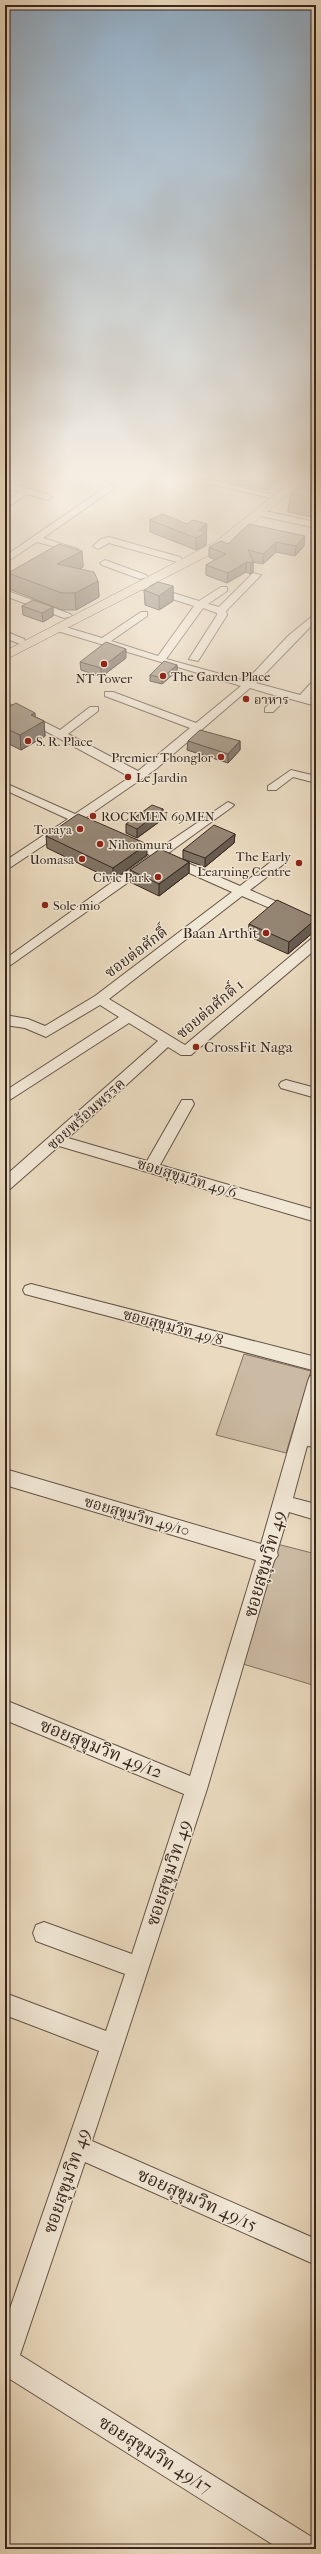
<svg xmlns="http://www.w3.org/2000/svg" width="321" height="2554" font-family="'IM FELL French Canon','Noto Serif Thai',serif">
<rect width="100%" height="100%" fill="#eadabf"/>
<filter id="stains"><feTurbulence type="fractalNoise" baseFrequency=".005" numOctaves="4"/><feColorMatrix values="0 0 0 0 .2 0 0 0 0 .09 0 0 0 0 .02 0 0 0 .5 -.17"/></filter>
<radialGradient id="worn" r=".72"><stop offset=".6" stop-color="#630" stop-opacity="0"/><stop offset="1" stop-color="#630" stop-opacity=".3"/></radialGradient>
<g fill="#ccbba4" stroke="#827062">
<path d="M244,1354L311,1371L286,1453L216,1435Z"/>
<path d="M277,1544L316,1554V1686L243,1664Z"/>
</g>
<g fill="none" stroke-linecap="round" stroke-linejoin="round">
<g stroke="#645347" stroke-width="2">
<g id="minor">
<path d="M194,480H211L274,495L270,498Z"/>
<path d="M5,482L51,495L52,497L48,500L27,494L5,509V502L19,492L5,488Z"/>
<path d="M110,484L114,487L113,489L43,538L78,549V553L37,542L5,563V556Z"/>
<path d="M260,510L316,522V528L257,515L256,513Z"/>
<path d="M109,537L180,557L182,559L177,562L109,543L98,549L93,546L101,539Z"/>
<path d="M105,560L146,575L148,577L140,579L102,565L100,563Z"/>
<path d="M253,573L261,575L226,611L227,615L198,661L189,659L217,615V613L203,608L166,659L246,681L288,636L316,613V621L256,683L300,695L312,682L316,681V691L310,698L316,700V706L287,698L273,712H265V708L277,696L250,688L156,769L85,818L90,822L88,825L77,823L5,871V861L68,819L5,790V783L75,814L130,777L5,709V702L60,730L90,707H98V711L68,734L138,771L190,728L105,696V692H113L196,723L241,686L54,630V626H62L102,638L141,612H147V616L111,641L158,656L194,606L138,588V584H144L199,601L221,587H227V591L208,604L219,607Z"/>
<path d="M5,590L70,614L72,616L64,618L5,596Z"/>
<path d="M5,631L24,639L25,641L20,644L5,638Z"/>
<path d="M291,770L316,776V783L293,777L276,790H268V786Z"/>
<path d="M228,802L234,805L232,807L167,854L240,886L277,857H285V863L250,890L316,919V928L242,896L109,999L185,1045L311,939L316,938V949L191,1055H181L168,1047L68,1138L147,1161L182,1100H192L194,1104L160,1165L316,1210V1222L59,1146L10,1189L5,1191V1176L158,1041L129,1023L5,1103V1091L119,1017L100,1005L46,1037L25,1028L5,1025V1015L28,1019L45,1026L95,996L232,892L160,860L5,969V959L150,855L123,844V838H131L157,850Z"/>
<path d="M286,1080L316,1088V1098L281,1088L279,1085L281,1082Z"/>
<path d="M31,1284L316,1357V1371L25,1294L23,1290L25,1286Z"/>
<path d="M316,1374V1412L311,1432L316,1433V1447L307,1446L293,1498L316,1504V1520L289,1512L277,1552L278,1555L274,1561L207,1789L92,2141L316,2239V2265L85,2162L20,2355L315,2539L316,2549H280L5,2376V2323L99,2051L5,2015V1993L106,2031L125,1974L36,1941L33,1933L36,1925L44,1922L132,1954L184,1794L5,1720V1700L190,1776L256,1560L5,1485V1469L261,1544L308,1381L310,1376Z"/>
</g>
</g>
<g stroke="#37261f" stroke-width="1">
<path id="major" d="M293,480H306L223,548L5,660V651L215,542Z"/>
</g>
<use href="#minor" fill="#f1e7d5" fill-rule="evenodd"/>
<use href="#major" fill="#eadabf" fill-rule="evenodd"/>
</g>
<g fill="#7f7262" stroke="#37261f">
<path d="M215,480H278L268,490Z"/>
<path d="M316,488V518L288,512L290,494Z"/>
<path d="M150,520L207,536L206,537V545L196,550L150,532Z"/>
<path d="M249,524L304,546L295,556L276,552L263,564L253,562V572L250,574L246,572L227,583L206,575V565L216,560L209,557V547L228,544Z"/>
<path d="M82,551L83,567L80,569L98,581L99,597L76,610H62L9,589L8,573Z"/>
<path d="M173,586V601L159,610L145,605L144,590Z"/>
<path d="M22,606L53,607V616L43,622L23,615Z"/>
<path d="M126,658L101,677L81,670L80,662Z"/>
<path d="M177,665V671L162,684L150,681V675Z"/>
<path d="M5,709L35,717L44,721L45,736L21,750L5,742Z"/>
<path d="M188,741H240V750L228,763L187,750Z"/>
<path d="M163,809V819L137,838L126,833V824Z"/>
<path d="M235,834L234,843L205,867L183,859V850Z"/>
<path d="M46,836L147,855L113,880L47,848Z"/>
<path d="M189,862V873L159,896L130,882V870Z"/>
<path d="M249,924L316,930L288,954L248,936Z"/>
</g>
<g fill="#685c50" stroke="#37261f">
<path d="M268,480H278L268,490Z"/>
<path d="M207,524L206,545L196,550V538L199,530Z"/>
<path d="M305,536L304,546L295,556L296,546Z"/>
<path d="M276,542V552L263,564V554Z"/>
<path d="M82,551L83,567L58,580L57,564Z"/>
<path d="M253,561V572L250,574L251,563Z"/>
<path d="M247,562L246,572L227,583L228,573Z"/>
<path d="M98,581L99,597L76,610L75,593Z"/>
<path d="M173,586V601L159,610V596Z"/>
<path d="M53,607V616L43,622L42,613Z"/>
<path d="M126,649V658L101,677V668Z"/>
<path d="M177,665V671L162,684V678Z"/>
<path d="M35,713L36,726L44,721L45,736L21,750L20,735L31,715Z"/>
<path d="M240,741V750L228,763V754Z"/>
<path d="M163,809V819L137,838V829Z"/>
<path d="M235,834L234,843L205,867V858Z"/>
<path d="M147,844V855L113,880V868Z"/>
<path d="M189,862V873L159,896V884Z"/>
<path d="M316,919V930L288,954L289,942Z"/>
</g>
<g fill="#948472" stroke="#37261f">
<path d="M299,484L316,488V499L290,494Z"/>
<path d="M162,514L187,524L193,520L207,524L199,530L206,533L196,538L150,520Z"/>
<path d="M249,524L305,536L296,546L276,542L263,554L248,550L253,561L251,563L247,562L228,573L206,565L226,554L209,547L221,541L228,544Z"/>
<path d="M59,544L82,551L57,564L94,572L98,581L75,593H62L8,573Z"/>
<path d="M158,582L173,586L159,596L144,590Z"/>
<path d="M33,600L53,607L42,613L22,606Z"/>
<path d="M106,642L126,649L101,668L80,662Z"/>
<path d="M164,661L177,665L162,678L150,675Z"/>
<path d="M16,703L35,713L31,715L44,721L20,735L5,728V709Z"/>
<path d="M200,730L240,741L228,754L188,741Z"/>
<path d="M152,805L163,809L137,829L126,824Z"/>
<path d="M78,814L147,844L113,868L46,836Z"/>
<path d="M214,825L235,834L205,858L183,850Z"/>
<path d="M160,849L189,862L159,884L130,870Z"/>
<path d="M277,900L316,918V919L289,942L249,924Z"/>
</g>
<linearGradient id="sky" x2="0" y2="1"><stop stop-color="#90abc2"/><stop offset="0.57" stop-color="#f6eee2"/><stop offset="1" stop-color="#f6eee2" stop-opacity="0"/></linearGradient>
<rect width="321" height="838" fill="url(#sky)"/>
<g fill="#8f2418" stroke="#f1e7d5" stroke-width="1.5">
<circle cx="104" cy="664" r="4"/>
<circle cx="163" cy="676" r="4"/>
<circle cx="246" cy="699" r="4"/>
<circle cx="28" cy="741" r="4"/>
<circle cx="221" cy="757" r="4"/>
<circle cx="128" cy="777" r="4"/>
<circle cx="93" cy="816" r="4"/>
<circle cx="80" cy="829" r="4"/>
<circle cx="100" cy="844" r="4"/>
<circle cx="82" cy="859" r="4"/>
<circle cx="299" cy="863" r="4"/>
<circle cx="158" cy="877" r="4"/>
<circle cx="45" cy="905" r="4"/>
<circle cx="266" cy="933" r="4"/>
<circle cx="196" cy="1047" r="4"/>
</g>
<g text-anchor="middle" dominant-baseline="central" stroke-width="3" stroke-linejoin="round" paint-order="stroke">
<g font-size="13" fill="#37261f" stroke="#f1e7d5" text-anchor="start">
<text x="171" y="676">The Garden Place</text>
<text x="104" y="678" text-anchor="middle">NT Tower</text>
<text x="254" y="699">อาหาร</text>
<text x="36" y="741">S. R. Place</text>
<text x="213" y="757" text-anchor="end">Premier Thonglor</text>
<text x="136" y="777">Le Jardin</text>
<text x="101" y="816">ROCKMEN 69MEN</text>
<text x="72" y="829" text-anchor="end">Toraya</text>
<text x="108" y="844">Nihonmura</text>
<text x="291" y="856" text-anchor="end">The Early<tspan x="291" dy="15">Learning Centre</tspan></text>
<text x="74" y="859" text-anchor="end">Uomasa</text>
<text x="150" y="877" text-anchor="end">Civic Park</text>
<text x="53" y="905">Sole mio</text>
</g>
<g font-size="15" fill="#37261f" stroke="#f1e7d5" text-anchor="end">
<text x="258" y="933">Baan Arthit</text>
<text x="204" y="1047" text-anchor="start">CrossFit Naga</text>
</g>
<g font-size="15" fill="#37261f" stroke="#f1e7d5">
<text transform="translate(136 952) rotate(-37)">ซอยต่อศักดิ์</text>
<text transform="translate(210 1009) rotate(-40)">ซอยต่อศักดิ์ 1</text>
<text transform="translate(86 1114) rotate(-42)">ซอยพร้อมพรรค</text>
<text transform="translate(187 1178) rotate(17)">ซอยสุขุมวิท 49/6</text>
<text transform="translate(173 1327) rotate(15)">ซอยสุขุมวิท 49/8</text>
<text transform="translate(137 1516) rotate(16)">ซอยสุขุมวิท 49/10</text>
</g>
<g font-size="18" fill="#37261f" stroke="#f1e7d5">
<text transform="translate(265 1564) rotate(-74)">ซอยสุขุมวิท 49</text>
<text transform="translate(101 1749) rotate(22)">ซอยสุขุมวิท 49/12</text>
<text transform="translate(169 1873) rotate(-72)">ซอยสุขุมวิท 49</text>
<text transform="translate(67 2181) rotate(-71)">ซอยสุขุมวิท 49</text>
<text transform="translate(197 2200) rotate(24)">ซอยสุขุมวิท 49/15</text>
<text transform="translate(155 2455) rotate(32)">ซอยสุขุมวิท 49/17</text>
</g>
</g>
<rect width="321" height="2554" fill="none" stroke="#eadabf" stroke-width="20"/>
<rect x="6" y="6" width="309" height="2542" fill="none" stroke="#37261f" stroke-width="2"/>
<rect x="10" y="10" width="301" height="2534" fill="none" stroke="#37261f"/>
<rect width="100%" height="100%" filter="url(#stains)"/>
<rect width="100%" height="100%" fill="url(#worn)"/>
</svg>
